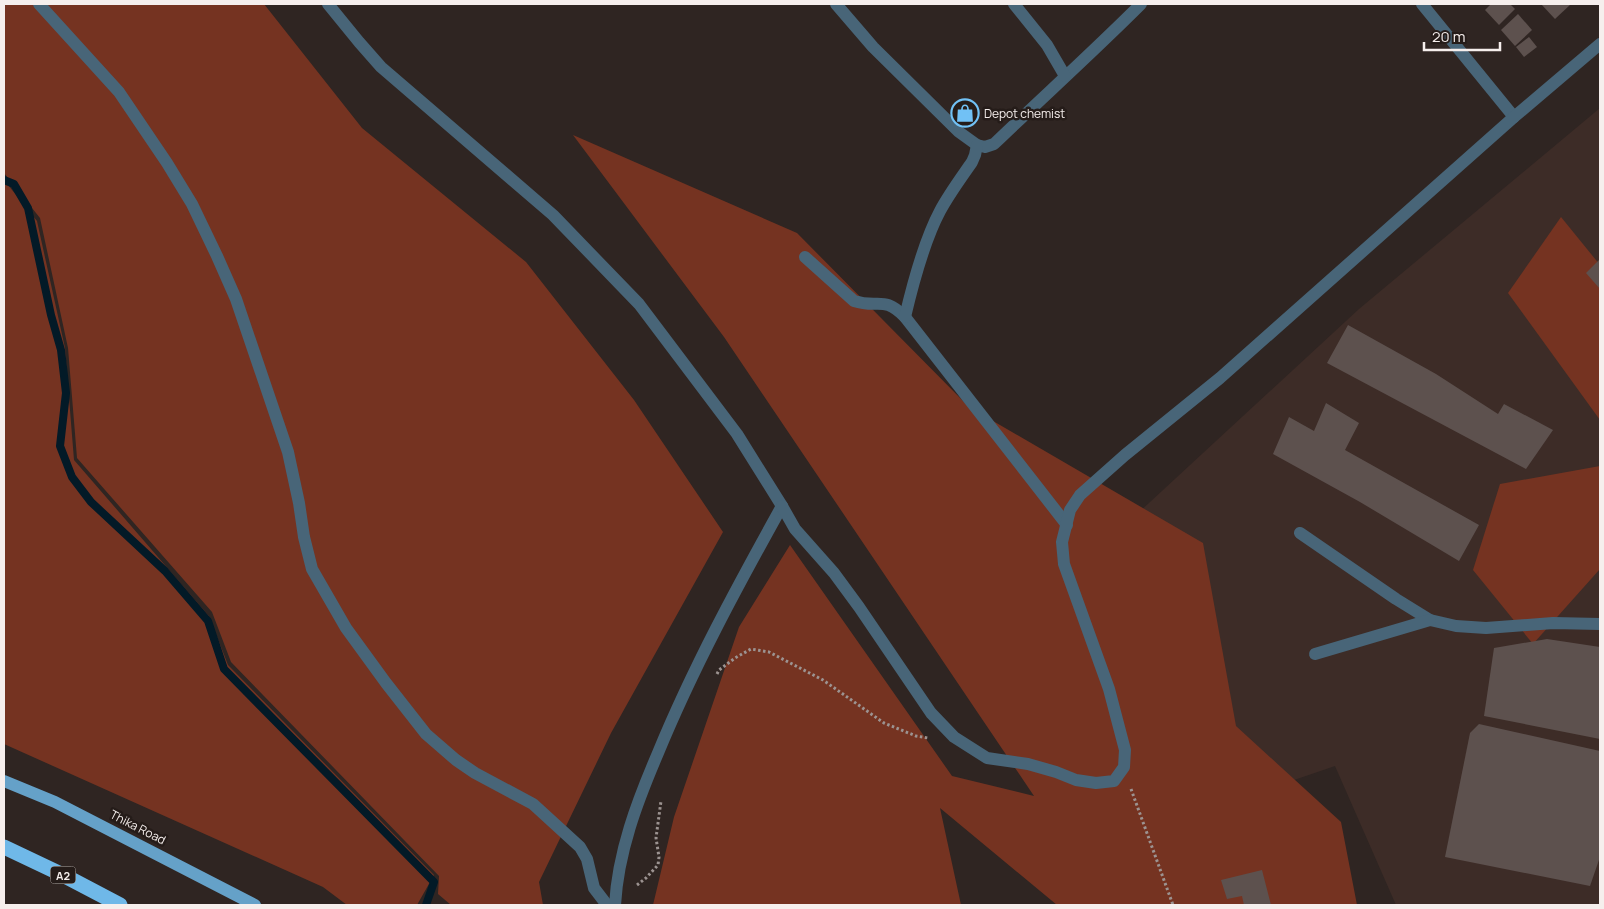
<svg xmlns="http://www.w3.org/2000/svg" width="1604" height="909" font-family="Manrope,sans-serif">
<rect width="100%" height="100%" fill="#2f2522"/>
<path fill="#3d2c27" d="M1600,108V905H1396L1335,766L1230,802L1110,539L1359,309Z"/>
<g fill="#753321">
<path d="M4,4H264L362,128L526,262L634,400L723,532L611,733L539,882L543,905H451L438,894L439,876L231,662L212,612L77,458L68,348L40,218L4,173Z"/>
<path d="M573,135L797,233L969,407L1203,543L1236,726L1341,822L1357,905H1057L940,808L961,905H653L674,817L739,627L790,545L952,776L1034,796L724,337Z"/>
<path d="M4,180L37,221L65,348L74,460L209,616L228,665L434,875L417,905H347L323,887L4,744Z"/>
<path d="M1561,217L1600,265V420L1508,293Z"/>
<path d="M1600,466V569L1533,644L1473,570L1500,484Z"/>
</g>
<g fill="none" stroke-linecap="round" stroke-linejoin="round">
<path stroke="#031a27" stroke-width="8" d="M4,180L14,184L28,208L51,315L61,350L66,393L60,446L72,477L91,502L165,571L208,621L224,669L434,882L426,905"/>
</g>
<g fill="#5d514e">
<path d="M1491,4H1510L1515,9L1499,25L1485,10Z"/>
<path d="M1541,4H1571L1555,19Z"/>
<path d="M1518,14L1532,30L1515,46L1501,30Z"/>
<path d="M1529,37L1537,47L1524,57L1516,47Z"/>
<path d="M1600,259V289L1586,273Z"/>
<path d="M1348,325L1436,374L1498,414L1504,404L1553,430L1526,469L1327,363Z"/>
<path d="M1326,403L1359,423L1345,450L1479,525L1459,561L1360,502L1273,454L1289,417L1314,431Z"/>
<path d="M1547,639L1600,647V739L1484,716L1494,648Z"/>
<path d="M1479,724L1600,751V857L1590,886L1445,857L1470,733Z"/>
<path d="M1262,870L1271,905H1244L1242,896L1227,899L1221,880Z"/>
</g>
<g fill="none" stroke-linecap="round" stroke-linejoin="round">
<g stroke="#9c9391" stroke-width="3" stroke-dasharray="2.5 2.5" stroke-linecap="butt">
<path d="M717,674L719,670L735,658L751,649L769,652L823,680L884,723L916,736L928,738"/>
<path d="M1131,789L1173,905"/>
<path d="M637,885L646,878L658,865L659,857L656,838L661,801"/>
</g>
<g stroke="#486578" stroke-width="12">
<path d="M39,4L119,92L167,163L192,204L217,256L236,299L288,452L299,503L304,537L312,569L346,628L386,683L426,734L456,760L475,773L533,804L580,847L587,859L594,888L607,905"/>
<path d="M328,4L359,42L381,67L553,215L639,304L737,434L782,506C737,587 693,668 658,753C637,802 618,852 615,905"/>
<path d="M836,4L873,47L959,132L977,145L985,147L994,144C1043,97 1093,52 1141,4"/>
<path d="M1014,4L1047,45L1065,76"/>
<path d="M1422,4L1514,117"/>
<path d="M805,257L854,301C879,309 883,295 905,317L1067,525"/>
<path d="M905,317C913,283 924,241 940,211C949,194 961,178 972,162L975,155L977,145"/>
<path d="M782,506L795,529L834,573L859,607L931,713L954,737L987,758L1028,764L1056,772L1076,780L1096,783L1114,781L1124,767L1125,750L1109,689L1064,564L1062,542L1070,510L1080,495L1125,455L1220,378L1514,117L1600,44"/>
<path d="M1300,533L1396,599L1430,620L1456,626L1486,628L1553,623L1600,624"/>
<path d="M1315,654L1430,620"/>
</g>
<path stroke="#65a1c8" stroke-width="12" d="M4,781L55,802L255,905"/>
<path stroke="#6fb8e8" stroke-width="15" d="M4,847L63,875L120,905"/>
</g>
<defs>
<g id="shop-ring" transform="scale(1.4375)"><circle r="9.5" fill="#251c19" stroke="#71c1f5" stroke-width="1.5"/><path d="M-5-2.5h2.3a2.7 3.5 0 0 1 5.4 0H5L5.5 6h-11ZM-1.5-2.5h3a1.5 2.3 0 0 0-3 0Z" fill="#71c1f5"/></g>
</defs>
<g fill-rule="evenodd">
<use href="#shop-ring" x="965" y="113"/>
</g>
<g text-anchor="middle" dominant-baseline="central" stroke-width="5" stroke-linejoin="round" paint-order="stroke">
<rect fill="#251c19" stroke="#b7b0ad" stroke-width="1" x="50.5" y="866.5" width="25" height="17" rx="4"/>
<g font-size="11" font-weight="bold" fill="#f6efed">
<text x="63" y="875">A2</text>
</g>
<g font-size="12" fill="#f6efed" stroke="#251c19" text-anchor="start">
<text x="984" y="113">Depot chemist</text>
</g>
<g font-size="12" fill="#f6efed" stroke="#251c19">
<text transform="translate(138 827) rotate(27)">Thika Road</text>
</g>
</g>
<rect width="1604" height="909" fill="none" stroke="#f6efed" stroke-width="10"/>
<path d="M1424 42v8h76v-8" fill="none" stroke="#f6efed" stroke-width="2.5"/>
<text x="1432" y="42" font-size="15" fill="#f6efed" stroke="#251c19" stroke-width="4" paint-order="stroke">20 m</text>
</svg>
